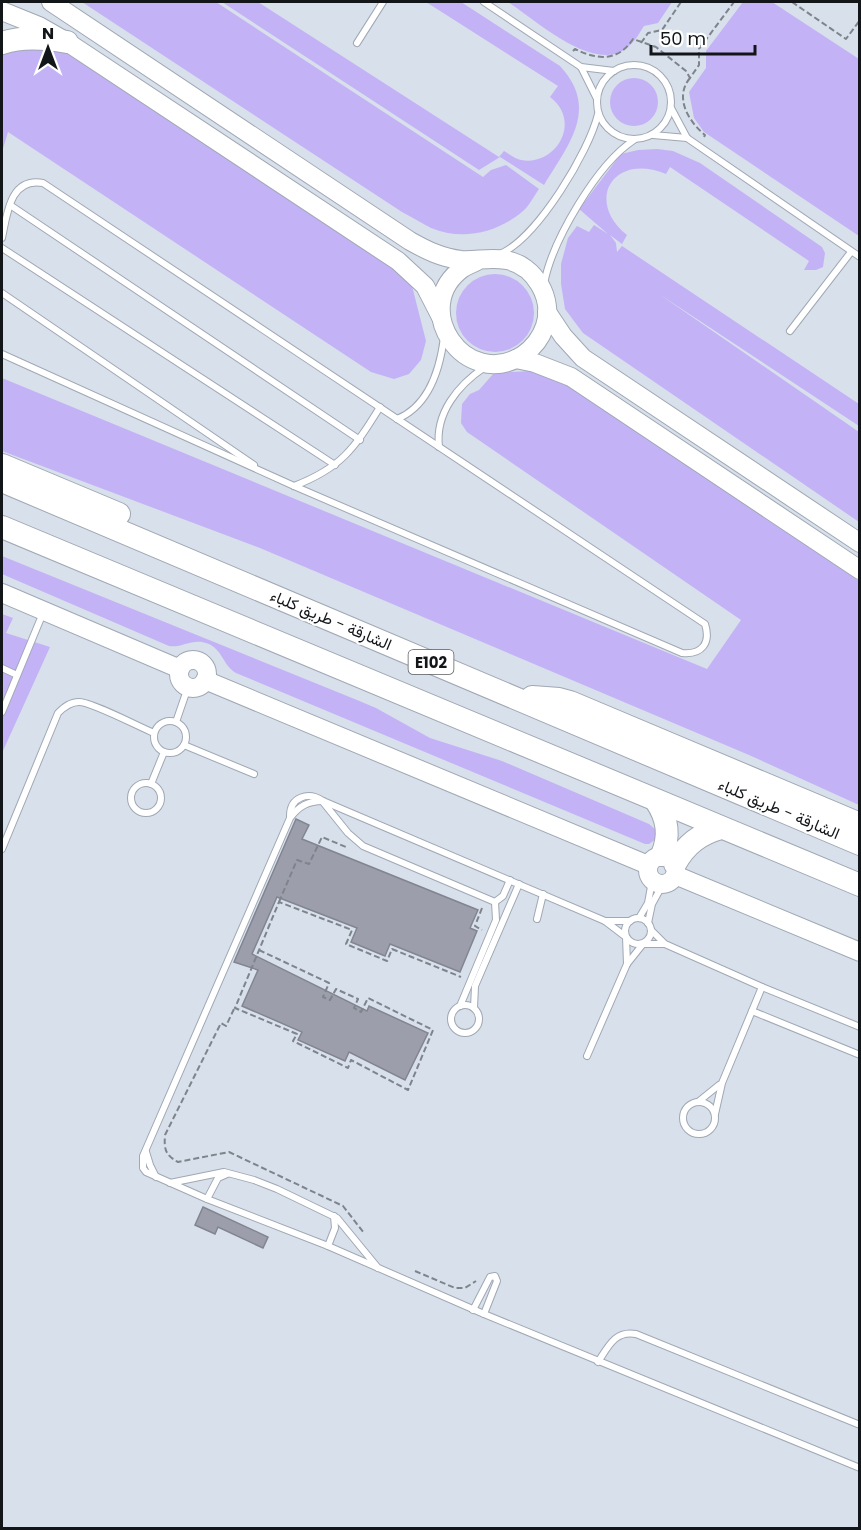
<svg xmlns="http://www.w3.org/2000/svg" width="861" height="1530" font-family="Poppins,Vazirmatn,sans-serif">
<rect width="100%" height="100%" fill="#d7e0eb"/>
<g fill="#c4b2f6">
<path d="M82,2H216L483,177L491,170L506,165L539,189C534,196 529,206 523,211C498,233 462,241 431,228C421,223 412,217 402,212Z"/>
<path d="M222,2H258L499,157L504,151C509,154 515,159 521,160C555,167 583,122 550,97L558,86L426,2H461L560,66C600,109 568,145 544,185L500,157L479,170Z"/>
<path d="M508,2H672L658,23L644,26C640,32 636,40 630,45C598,78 536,20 508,2Z"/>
<path d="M743,2H772L859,59V236L704,132L694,118L689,92L706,68V51Z"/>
<path d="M2,42L60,49L387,261L412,286L426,341L421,360L409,374L394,379L371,372L8,132L2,152Z"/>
<circle cx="634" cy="102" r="24"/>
<path d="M657,149L673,151L700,163L822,247L825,253L823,267L816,270H804L809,261L670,167L666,174C612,152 585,202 627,235L622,244L610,235L616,243L617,252L622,246L859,404V426L659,294L859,432V522L583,333L565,309L561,284V264L568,238L577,226L589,232L594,225L608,234L579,209L621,154L638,150Z"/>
<circle cx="495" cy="313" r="39"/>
<path d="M530,371L555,378L583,392L859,581V805L749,755L260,548L2,451V378L707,669L741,620L467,432L461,423L462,404L470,394L479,390L494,373Z"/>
<path d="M2,556L357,700L376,708L430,738L502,761L649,824L656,830V839L649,844H645L236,673C221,664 223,646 202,642C190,640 180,648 169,646L2,574Z"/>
<path d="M2,614L13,618L6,633L50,647L2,753Z"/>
</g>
<g fill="#9c9fab" stroke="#828591" stroke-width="1.5">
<path d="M296,819L309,825L302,839L478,910L470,928L477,931L460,972L390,944L385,956L351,942L357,928L277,897L252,954L367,1011L369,1006L428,1033L405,1080L349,1052L345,1061L298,1040L302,1032L242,1006L258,970L234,962Z"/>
<path d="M203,1207L268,1237L263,1248L218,1227L215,1234L195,1225Z"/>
</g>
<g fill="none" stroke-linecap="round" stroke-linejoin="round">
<g stroke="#a0a8b3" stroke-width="8">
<g id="lane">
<path d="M484,2L581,67L597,99"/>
<path d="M357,43L383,2"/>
<circle cx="634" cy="102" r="37"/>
<path d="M581,67L614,71"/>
<path d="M671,108L687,138L860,257"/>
<path d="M653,135L687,138"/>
<path d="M10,205L360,440"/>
<path d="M2,238C7,214 10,177 43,183L705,624C711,643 702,655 682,653L294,486L2,354"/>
<path d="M2,248L335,465"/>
<path d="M502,253C538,236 589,152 598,114"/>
<path d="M544,284C552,241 597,164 634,140"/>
<path d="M2,293L254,465"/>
<path d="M790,331L851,252"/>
<path d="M397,419C429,406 440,369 444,337"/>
<path d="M439,447C435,413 458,385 485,367"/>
<path d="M294,486C341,468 354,449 380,407"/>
<path d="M2,668L17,675"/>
<path d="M2,712L43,613"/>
<circle cx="170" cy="737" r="16"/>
<path d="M176,722L188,687"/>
<path d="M184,745L254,774"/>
<circle cx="146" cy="798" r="15"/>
<path d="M151,784L164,752"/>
<path d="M323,801C308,801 299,806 290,818L143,1156V1168L146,1172L207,1199L328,1246L484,1314L860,1468"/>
<path d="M323,802L348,833L363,846L495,902L503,896L510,880"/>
<path d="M290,816C290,797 308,791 323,801L605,921L626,937L627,964"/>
<path d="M2,849L58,713C64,707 70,702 79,702C92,702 139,727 154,733"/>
<circle cx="638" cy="931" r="13"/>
<path d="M639,918L648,903L652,881"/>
<path d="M537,919L543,894"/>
<path d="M605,921H630"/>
<path d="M648,923L652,904L663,884"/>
<path d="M651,930L665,944L762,987L860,1027"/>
<circle cx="465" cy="1019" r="14"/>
<path d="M460,1006L496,920L495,902"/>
<path d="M474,1008L475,986L519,884"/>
<path d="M752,1011L860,1055"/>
<path d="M587,1056L627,964L643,944H664"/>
<path d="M698,1102L719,1085"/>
<circle cx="699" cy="1118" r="16"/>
<path d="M715,1114L722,1083L762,987"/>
<path d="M146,1152L150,1165L156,1177"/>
<path d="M170,1183L224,1172L254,1180L277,1189L337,1218L378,1268"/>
<path d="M207,1199L218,1178L227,1174"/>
<path d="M328,1246L335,1228L334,1216"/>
<path d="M473,1310L490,1277L495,1276L497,1281L484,1314"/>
<path d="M598,1362C608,1347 615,1330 636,1334L860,1425"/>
</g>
</g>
<g stroke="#a0a8b3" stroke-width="20">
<g id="secondary">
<path d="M51,2L410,241C426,250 442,258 461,260C476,261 491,257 506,260C535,265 554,299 545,326C541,338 533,348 523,355C465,392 408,307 463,268C468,265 474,263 479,260"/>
<path d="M2,11L39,26L67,42L398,261L425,286L441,317"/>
<path d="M547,312L563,336L583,358L860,543"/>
<path d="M516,359L535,363L571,377L860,570"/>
<path d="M2,593L180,669"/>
<circle cx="193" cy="674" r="14"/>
<path d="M205,680L648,865"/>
<circle cx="662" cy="870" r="14"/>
<path d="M675,875L860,952"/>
</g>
</g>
<g stroke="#a0a8b3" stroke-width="24">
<g id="highway">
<path d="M2,43C23,36 45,38 67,42"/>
<path d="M2,465L119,514"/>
<path d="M2,481L860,844"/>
<path d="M2,527L860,885"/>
<path d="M532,697L559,699L570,702L860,824"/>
<path d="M656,801C668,819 670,836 662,855"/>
<path d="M675,864C686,844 700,834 721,828"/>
</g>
</g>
<g stroke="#7e848c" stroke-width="2" stroke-dasharray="6 3" stroke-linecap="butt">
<path d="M792,2L846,39L860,20"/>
<path d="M641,43L648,33L662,30L681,2"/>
<path d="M573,51L575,49C597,60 618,62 633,39L656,47L686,71L690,78L699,65V49L734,2"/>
<path d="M690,78C674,97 688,121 705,135L704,137"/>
<path d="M279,902L297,860L309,864L322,837L346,847"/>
<path d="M482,908L475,926L482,930"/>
<path d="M259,950L329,983L323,997L330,1000L336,989L358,999L354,1008L361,1012L368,998L433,1030L408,1090L351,1060L348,1068L293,1041L297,1034L235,1008L279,902L352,930L346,944L387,961L392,949L461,977"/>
<path d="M234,1009L226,1026L221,1023L165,1135C164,1149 165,1155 178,1162L229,1152L343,1206L364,1233"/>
<path d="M415,1271L455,1288H465L476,1281"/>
</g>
<use href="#lane" stroke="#fff" stroke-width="6"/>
<use href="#secondary" stroke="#fff" stroke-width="18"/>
<use href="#highway" stroke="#fff" stroke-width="22"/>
</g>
<g text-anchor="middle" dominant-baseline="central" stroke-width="4.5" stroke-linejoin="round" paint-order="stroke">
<rect fill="#fff" stroke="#5a5c5e" stroke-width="1.5" x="408.5" y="650" width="45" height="24" rx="4.5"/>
<g font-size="15" font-weight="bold" fill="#131619">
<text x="431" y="662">E102</text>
</g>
<g font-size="16" fill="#131619" stroke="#fff">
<text transform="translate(331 620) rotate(23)">الشارقة - طريق كلباء</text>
<text transform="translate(779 809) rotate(23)">الشارقة - طريق كلباء</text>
</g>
</g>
<rect width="861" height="1530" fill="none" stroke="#131619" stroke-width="6"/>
<g transform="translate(48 48)" stroke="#ffffff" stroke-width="4.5" paint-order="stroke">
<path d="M0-4.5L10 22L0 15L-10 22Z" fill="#131619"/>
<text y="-9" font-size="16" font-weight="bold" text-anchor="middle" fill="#131619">N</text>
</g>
<path d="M651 45v9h104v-9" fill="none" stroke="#131619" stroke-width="3"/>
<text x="660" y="45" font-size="18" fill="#131619" stroke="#ffffff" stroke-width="4.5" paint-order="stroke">50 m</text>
</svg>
